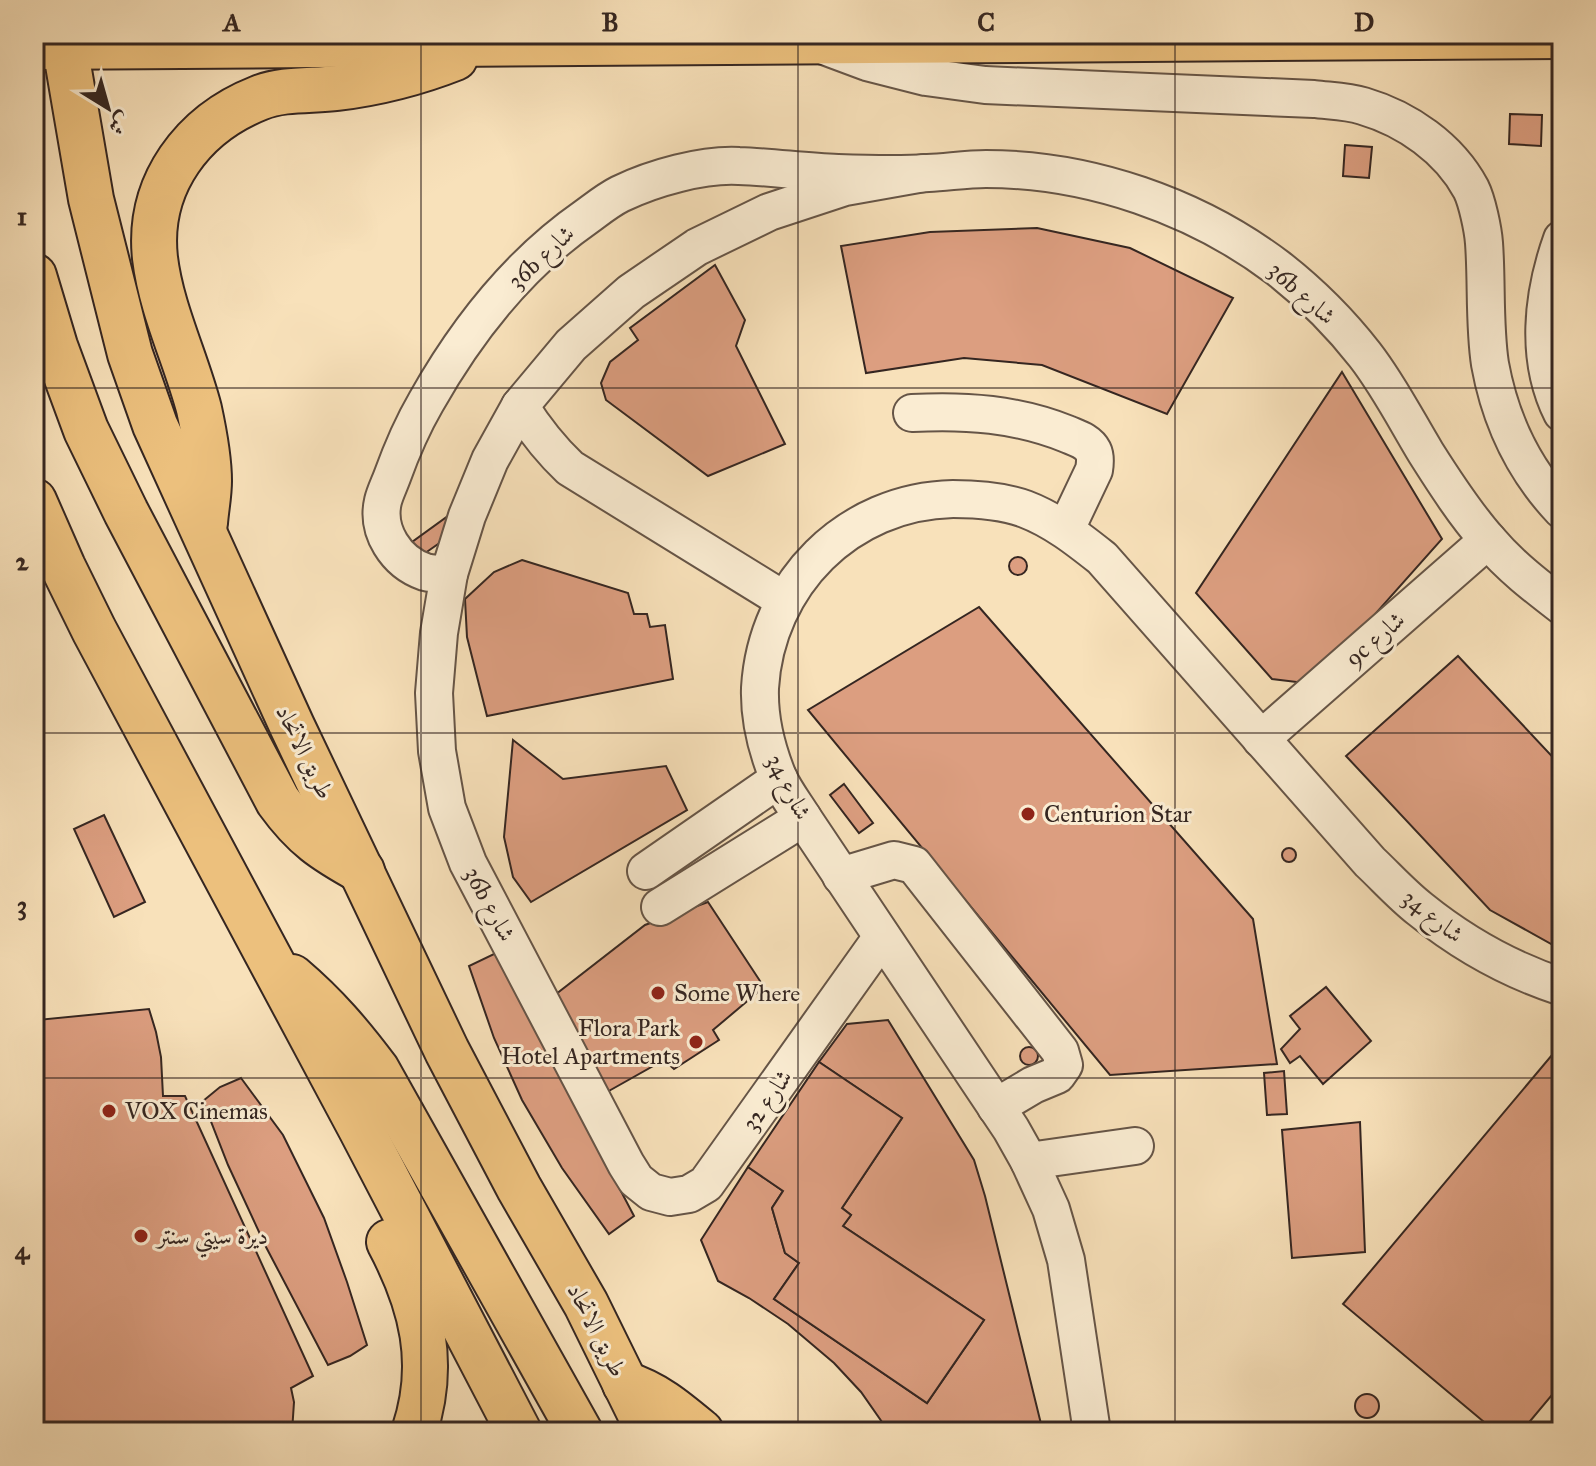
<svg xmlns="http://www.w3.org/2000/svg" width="1596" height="1466" font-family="'IM FELL Great Primer',Amiri,serif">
<rect width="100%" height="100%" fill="#f8e1ba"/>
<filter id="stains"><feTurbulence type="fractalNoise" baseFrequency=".0025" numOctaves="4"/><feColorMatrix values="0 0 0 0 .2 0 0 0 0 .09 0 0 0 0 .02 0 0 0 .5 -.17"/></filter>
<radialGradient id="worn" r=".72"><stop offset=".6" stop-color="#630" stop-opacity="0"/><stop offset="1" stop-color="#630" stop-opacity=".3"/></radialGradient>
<g fill="#dc9e80" stroke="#352621" stroke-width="2">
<path d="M1510,114L1542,115L1541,146L1509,144Z"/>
<path d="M1345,145L1372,147L1369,178L1343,176Z"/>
<path d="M1037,228L1130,248L1233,298L1167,414L1042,365L964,358L866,373L841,246L930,232Z"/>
<path d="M715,265L745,320L736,346L785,444L708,476L606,400L601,383L610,362L638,340L630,328Z"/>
<path d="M1342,372L1442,539L1313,684L1272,679L1196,593Z"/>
<path d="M448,516L458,530L411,563L401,550Z"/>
<circle cx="1018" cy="566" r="9"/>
<path d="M522,560L628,593L634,614H647L650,627L665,625L673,679L487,716L467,637L465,599L494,572Z"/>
<path d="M979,607L1253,919L1277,1064L1110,1075L808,710Z"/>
<path d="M1458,656L1562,767V950L1490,910L1346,756Z"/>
<path d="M513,740L563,779L666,766L687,810L531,902L513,877L504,837Z"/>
<path d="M844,784L873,823L859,833L830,795Z"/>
<path d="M104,815L145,902L114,917L74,829Z"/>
<circle cx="1289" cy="855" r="7"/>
<path d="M708,902L764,987L713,1030L719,1040L674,1069L664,1060L607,1092L551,998L645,925Z"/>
<path d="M496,953L634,1216L609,1234L562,1168L522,1100L494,1038L469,966Z"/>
<path d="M1326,987L1371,1041L1323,1084L1300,1056L1290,1063L1281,1049L1300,1029L1290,1016Z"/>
<path d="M34,994L38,1020L149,1009L156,1032L161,1057L163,1096H185L313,1376L291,1388L294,1402L292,1432H34Z"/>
<path d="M888,1020L974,1160L985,1196L1043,1432H889L861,1392L834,1363L788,1324L749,1298L718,1281L701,1240L748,1167L783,1191L772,1208L785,1253L799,1263L774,1299L927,1403L984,1320L843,1226L851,1215L842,1208L902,1118L819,1062L847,1024Z"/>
<circle cx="1029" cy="1056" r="9"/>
<path d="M1557,1049L1562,1054V1383L1521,1432H1496L1343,1304Z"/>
<path d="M819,1062L902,1118L842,1208L851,1215L843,1226L984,1320L927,1403L774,1299L799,1263L785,1253L772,1208L783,1191L748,1167Z"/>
<path d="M1284,1071L1287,1114L1267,1115L1264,1073Z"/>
<path d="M241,1078L283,1135L324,1218L347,1282L367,1345L350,1356L328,1365L266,1247L228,1165L203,1101L220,1087Z"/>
<path d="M1360,1122L1365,1252L1292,1258L1282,1130Z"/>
<circle cx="1367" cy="1406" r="12"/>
</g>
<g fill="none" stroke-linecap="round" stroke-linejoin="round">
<g stroke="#665547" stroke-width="40">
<g id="minor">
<path d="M824,46L867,62L926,77L985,85L1314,99C1330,101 1347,101 1363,106C1407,119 1449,148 1471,189C1477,201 1483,229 1484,243C1487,283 1484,325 1490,364C1500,419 1524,470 1562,510"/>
<path d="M1562,239C1542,295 1535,359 1562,413"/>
<path d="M520,406C535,430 550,449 570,468L784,600"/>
<path d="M912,413C966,410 1017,414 1067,434C1076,438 1088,441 1093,451C1096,457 1095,464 1094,470L1066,529"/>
<path d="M449,574C441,574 432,574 425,572C396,562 376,531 383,501C385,493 389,485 392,477C401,452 412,426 426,402C466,331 517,265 586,217C597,209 608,200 620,194C653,178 703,164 739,166C772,167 805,172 838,173C868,174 898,175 928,173C948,172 967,169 986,169C1089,169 1196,206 1278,268C1310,293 1340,323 1365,355C1389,386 1406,420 1426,453C1445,483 1465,514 1488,540C1510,566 1536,586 1562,606"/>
<path d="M1261,739L1488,540"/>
<path d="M646,871L779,779"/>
<path d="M841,876L894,860L914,865L1060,1051L1064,1065L1057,1075L1033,1085L996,1107"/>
<path d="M660,907L803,818"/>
<path d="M882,937L706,1184L689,1194L670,1197L651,1192L636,1180L626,1164L468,863L447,808L437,751L434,693L439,633L449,574L467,516L490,460L520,406L571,345L631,292L697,247L769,212L845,187L924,173"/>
<path d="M1029,1161L1135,1146"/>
<path d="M1092,1432L1066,1260L1051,1209L1029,1161L1011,1129L803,818C795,805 784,791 778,777C767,750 759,718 760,688C766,584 848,501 953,499C977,499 1003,501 1025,509C1054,520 1078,539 1102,558L1370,862C1386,877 1402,895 1420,909C1462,943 1510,970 1562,987"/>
</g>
</g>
<g stroke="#352621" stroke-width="48">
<g id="major">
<path d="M64,34L65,47L91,199L130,354L155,425L292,726L447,1051L519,1188L586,1304L649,1432"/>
<path d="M34,47L1562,36"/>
<path d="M34,276L55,346L86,430L126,512L278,801C304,837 324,850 362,871"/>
<path d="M34,501L63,567L94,630L361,1129L519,1432"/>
<path d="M205,523C206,509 209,495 209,481C209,457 204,432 199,409C186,359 161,309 155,258C147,184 193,124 259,98C283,88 312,91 337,88C378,83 417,73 455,58"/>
<path d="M292,977C326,1006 350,1034 377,1070L580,1432"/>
<path d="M389,1242C422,1304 437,1364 414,1432"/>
<path d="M625,1384C655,1393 677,1412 701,1432"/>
</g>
</g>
<use href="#minor" stroke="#faecd2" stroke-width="36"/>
<use href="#major" stroke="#ecc07d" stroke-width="44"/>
</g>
<path fill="none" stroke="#352621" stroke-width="2" stroke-opacity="0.55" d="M421,34V1432M798,34V1432M1175,34V1432M34,388H1562M34,733H1562M34,1078H1562"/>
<g fill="#8f2418" stroke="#faecd2" stroke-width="3">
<circle cx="1028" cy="814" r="8"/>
<circle cx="658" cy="993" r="8"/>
<circle cx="696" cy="1042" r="8"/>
<circle cx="109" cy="1111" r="8"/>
<circle cx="141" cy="1236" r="8"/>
</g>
<g text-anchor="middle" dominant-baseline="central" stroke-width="6" stroke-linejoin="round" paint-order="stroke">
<g font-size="24" fill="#352621" stroke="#faecd2">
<text transform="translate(541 257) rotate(-43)">36b شارع</text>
<text transform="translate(1302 293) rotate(42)">36b شارع</text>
<text transform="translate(1375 639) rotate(-41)">9c شارع</text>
<text transform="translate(305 752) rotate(64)">طريق الاتحاد</text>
<text transform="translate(789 787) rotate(63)">شارع 34</text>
<text transform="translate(490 904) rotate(62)">36b شارع</text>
<text transform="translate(1433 916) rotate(38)">شارع 34</text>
<text transform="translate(767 1100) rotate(-55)">شارع 32</text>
<text transform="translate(597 1330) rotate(63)">طريق الاتحاد</text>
</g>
<g font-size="24" fill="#352621" stroke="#faecd2" text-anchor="start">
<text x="1044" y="814">Centurion Star</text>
<text x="674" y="993">Some Where</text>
<text x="680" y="1028" text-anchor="end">Flora Park<tspan x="680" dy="28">Hotel Apartments</tspan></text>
<text x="125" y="1111">VOX Cinemas</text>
<text x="157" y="1236">ديرة سيتي سنتر</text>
</g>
</g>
<rect width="1596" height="1466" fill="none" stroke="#f8e1ba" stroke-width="88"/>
<g transform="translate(108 108) rotate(143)" stroke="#faecd2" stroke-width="6" paint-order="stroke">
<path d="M0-6L14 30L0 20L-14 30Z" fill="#352621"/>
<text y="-12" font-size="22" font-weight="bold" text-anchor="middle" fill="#352621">ش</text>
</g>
<rect x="44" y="44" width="1508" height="1378" fill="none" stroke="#352621" stroke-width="3"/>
<g font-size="26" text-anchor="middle" font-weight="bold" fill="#352621">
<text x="232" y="31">A</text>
<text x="610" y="31">B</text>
<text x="986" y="31">C</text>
<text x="1364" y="31">D</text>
<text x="22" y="225">1</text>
<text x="22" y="570">2</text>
<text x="22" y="914">3</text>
<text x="22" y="1259">4</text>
</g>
<rect width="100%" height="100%" filter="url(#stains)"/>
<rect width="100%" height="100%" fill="url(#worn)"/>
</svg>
